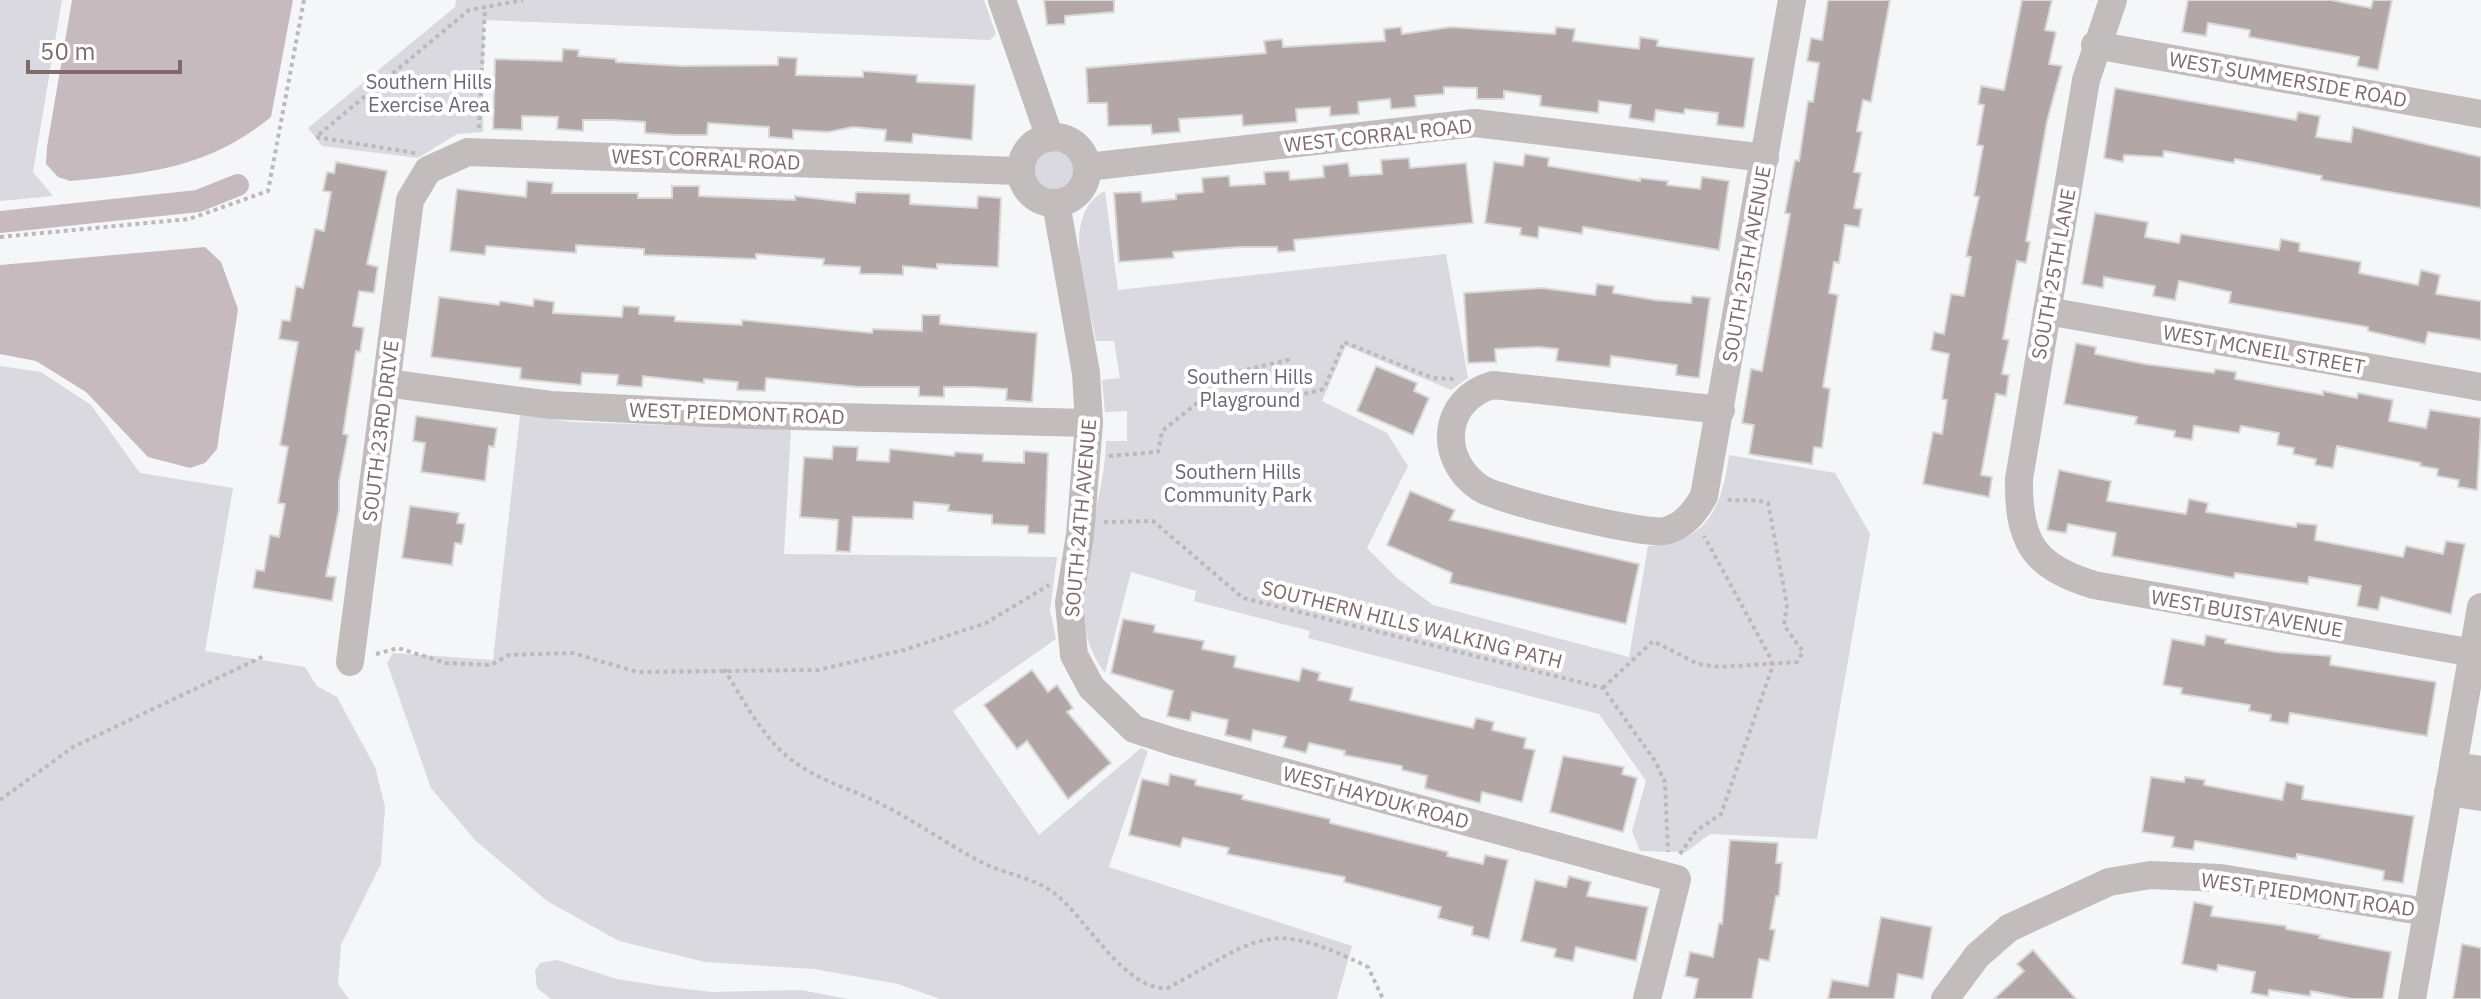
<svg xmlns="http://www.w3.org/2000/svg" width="2481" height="999" font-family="'IBM Plex Sans',sans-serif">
<rect width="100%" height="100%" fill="#f4f6f7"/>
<g fill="#d9d9df">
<path d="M0,0H62L33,172L53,196L0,201Z"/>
<path d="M456,0H984L996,34L990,40L484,20L483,132L457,134L418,158L322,146L308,128L455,7Z"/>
<circle cx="1054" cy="170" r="33"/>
<path d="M1105,191L1118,290L1446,254L1468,378L1451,390L1346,346L1322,401L1387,433L1408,466L1367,548L1397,578L1433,605L1629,657L1648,546C1707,543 1722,508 1729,455L1835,473L1870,534L1817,839L1710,834L1686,852L1640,851L1632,831L1646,781L1599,714L1308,638L1310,631L1194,601L1196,591L1131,572L1105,673C1054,606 1105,514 1106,441H1127V411L1105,412L1102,380L1120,378L1114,341H1096C1089,299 1057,215 1105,191Z"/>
<path d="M0,366L41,372L91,405L140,473L233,488L205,651L305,667L317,686L337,697L375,767L385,807L381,864L341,945L338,984L349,999H0Z"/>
<path d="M520,415L573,422L791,429L784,554L1057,557L1050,610L1056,639L953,711L1039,835L1141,748L1148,751L1109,867L1352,946L1337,999H940L898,984L814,969L705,962L619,941L547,901L475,840L431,788L387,663L393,653L493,660Z"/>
<path d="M557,960L617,979L661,986L712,992L801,990L848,999H551L537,988L535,971L540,963Z"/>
</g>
<g fill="#c7babe">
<path d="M72,0H293L271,117C207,169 148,173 70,181L58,177L46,164L47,147Z"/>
<path d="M205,247L221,262L238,309L217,449L205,463L190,468L148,457L86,392L36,361L0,354V265Z"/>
</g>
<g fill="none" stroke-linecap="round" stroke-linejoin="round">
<path stroke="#c7babe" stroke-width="22" d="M0,222L198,201L238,185"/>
</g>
<g fill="#b2a6a7" stroke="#d7d8d8" stroke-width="2">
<path d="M1044,0H1114V12L1065,16V24L1047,25Z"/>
<path d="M1828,0H1890L1871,102L1863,100L1857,131L1862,132L1854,172L1861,173L1854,208L1862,209L1859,227L1845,225L1839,263L1834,262L1829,293L1838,295L1823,387L1830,389L1822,448L1814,447L1812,464L1749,454L1754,425L1742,423L1751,369L1762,371L1790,214L1785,213L1795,160L1799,161L1808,101L1813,102L1819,63L1807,61L1811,38L1822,40Z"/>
<path d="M2022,0H2052L2045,30L2056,32L2049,64L2062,66L2047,121L2026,241L2030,242L2026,263L2017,261L2009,305L2003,339L2009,340L2002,374L2009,375L2006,396L1996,394L1981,475L1992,477L1989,497L1923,484L1933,432L1942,434L1947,400L1942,399L1949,354L1931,350L1934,332L1944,334L1951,294L1964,296L1971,257L1966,256L1979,197L1974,196L1983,146L1977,145L1984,105L1978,104L1981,86L2004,90Z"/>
<path d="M2188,0H2331L2371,8L2373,0H2392L2378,70L2357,66L2359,57L2249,37L2250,30L2208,23L2206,36L2182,32Z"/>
<path d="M1401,27L1402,34L1451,27L1555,34L1556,27L1575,29L1573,41L1639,49L1640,37L1658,40L1657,46L1754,58L1744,128L1717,125L1718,113L1685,109L1684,114L1656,110L1654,122L1629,118L1631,105L1599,101L1598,113L1564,109L1540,106L1541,96L1504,91V99H1477V88L1444,87V94L1415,96L1416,107L1391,109L1390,99L1358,102L1359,114L1330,116V107L1296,109L1297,122L1243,126L1242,115L1179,119L1180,132L1152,134L1151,125L1108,126L1107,103H1088L1086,68L1266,53L1264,41L1282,39L1283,47L1385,41L1384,29Z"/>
<path d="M563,49L579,50L578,56L616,59V62L681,66L778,65V57L797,58L796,75L863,77V71L917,75V82L975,85L972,140L913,134L912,143L885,141L886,130L853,127L828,132L793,130V139L769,137V127L708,123L707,135H676L645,133V122L612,120H583V131L557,129L558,117L522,116V130L493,129L495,59L562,61Z"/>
<path d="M2115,88L2296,120L2298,112L2320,116L2316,137L2351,142L2353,127L2481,157V208L2321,180L2322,176L2235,159L2234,163L2164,151L2163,157L2124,155L2123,162L2104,158Z"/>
<path d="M1525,154L1549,158L1548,166L1640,181V178L1668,181L1667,185L1700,189L1702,177L1729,181L1719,250L1583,227L1582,234L1539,227L1538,238L1520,235L1521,228L1485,223L1494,162L1523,166Z"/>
<path d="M1409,158L1410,168L1466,163L1473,223L1294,240L1295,251L1278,252L1277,247H1241L1173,252L1174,258L1119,262L1114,193L1141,192L1142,202L1176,199V194L1203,192L1202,178L1229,176L1230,186L1265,184L1264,172L1289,171L1290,180L1324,177L1323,166L1348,163L1350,176L1382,174L1381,160Z"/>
<path d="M336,162L387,171L367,264L378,267L374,293L359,291L353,326L364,328L360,352L356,351L343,434L348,435L339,482V510L326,576L336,577L332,601L253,588L256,570L264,571L270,535L279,537L285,504L278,503L288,447L280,445L298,342L279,339L282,320L290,321L296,286L303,288L315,229L324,231L331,192L323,191L327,172L334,173Z"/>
<path d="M527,181L553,183L552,193H638V198H672V186H699V196L795,200V196L855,203L856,192L910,194V204L977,208L978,196L1001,198L998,267L937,264V269L903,266V275L877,274H860V267L823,265L824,259L756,254V259L644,255V249L576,245V253L486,246L485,255L450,251L457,189L526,197Z"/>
<path d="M2095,213L2148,222L2145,237L2179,243L2181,234L2279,250L2281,239L2300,243L2299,251L2361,262L2359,273L2418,285L2421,270L2440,275L2436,294L2481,301V340L2428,332L2425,344L2368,331V327L2229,303L2231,292L2179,281L2175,300L2153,296L2155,286L2104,277L2103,288L2082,284Z"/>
<path d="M1597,284L1614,286L1613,293L1655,300L1691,303L1692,296L1710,298L1699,378L1676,375L1677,365L1611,356L1610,367L1556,361L1558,349L1538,347L1495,349L1496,362L1468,363L1464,293L1542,288L1595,295Z"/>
<path d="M439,297L499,305L500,301L533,306L534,299L554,302L553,313L622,317L623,306L639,307V314L675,316V321L742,325V320L872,333L873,329L922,331V315H940V324L1037,333L1032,402L1006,400L1007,389L973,387H944V397L919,396V387H859L766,378L765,391L737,390L738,382L704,379V383L643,376L642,387L617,385L618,375L582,373L581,385L520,379L521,368L431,357Z"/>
<path d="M2076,343L2096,347L2095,354L2145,364L2214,373L2215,369L2236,372L2235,379L2323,395V391L2357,398L2358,393L2393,400L2389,421L2426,428L2430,410L2481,418L2477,490L2458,487L2459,480L2437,476L2438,469L2420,466L2421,463L2337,446L2333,468L2315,465L2316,459L2293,454L2294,448L2277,445L2279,433L2241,426L2239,433L2194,426L2192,440L2174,437L2175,431L2135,424L2137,417L2064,404Z"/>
<path d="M1376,366L1417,383L1414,391L1429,398L1413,435L1357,411Z"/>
<path d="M416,416L497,428L494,447L489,446L485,481L421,472L425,443L413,441Z"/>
<path d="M833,446L858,447L857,460L889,462L890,449L954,456L955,452L983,454V461L1024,463V451L1048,453L1045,534L1028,533V526L992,524V515L948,511L949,505L914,502L913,519L853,517L850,552L836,551L838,520L800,517L804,457L832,459Z"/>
<path d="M2059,470L2111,481L2107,501L2186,514L2189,499L2208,503L2206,512L2296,527L2297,523L2317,525L2315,540L2403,557L2406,546L2443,554L2446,541L2465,544L2451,614L2381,597L2378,610L2357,606L2361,586L2309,577L2308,584L2235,573L2234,578L2112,556L2116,533L2068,524L2066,533L2047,530Z"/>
<path d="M1410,491L1455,510L1450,520L1639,564L1626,624L1450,583L1452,573L1387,545Z"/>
<path d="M410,506L459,513L457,523L465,524L462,544L455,543L452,565L402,558Z"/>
<path d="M1123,619L1155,625L1154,632L1204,641L1202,649L1236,656L1234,667L1299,681L1302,668L1320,673L1318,680L1353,688L1350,700L1473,728L1476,718L1494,722L1492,730L1526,738L1524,748L1535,750L1522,802L1482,792L1480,803L1457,797L1425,788L1427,776L1402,770V766L1344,755L1345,751L1309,743L1306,753L1283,747L1286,737L1253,730L1251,741L1225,735L1228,720L1192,712L1190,721L1167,716L1173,691L1111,673Z"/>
<path d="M2206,635L2226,639L2225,643L2276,652L2331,656L2330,665L2436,682L2427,736L2290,713L2288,724L2270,721L2271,715L2249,711L2250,705L2181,694L2182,688L2163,685L2172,639L2204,645Z"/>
<path d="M1032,670L1048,692L1057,685L1073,708L1067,712L1111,763L1068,799L1027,741L1017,749L984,705Z"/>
<path d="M1563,756L1624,767L1622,774L1637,778L1623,832L1550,812Z"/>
<path d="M1170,774L1196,780L1195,785L1243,795L1242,799L1330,819V823L1448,852L1447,856L1483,864L1485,855L1508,860L1489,939L1472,935L1473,927L1438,918L1441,907L1344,882L1345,877L1227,854L1229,848L1183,838L1180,847L1129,835L1142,779L1168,785Z"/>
<path d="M2151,777L2184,782L2185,777L2205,780L2204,785L2282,800L2286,782L2304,786L2302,799L2414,816L2403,883L2383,880L2384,871L2297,854L2296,859L2195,841L2193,850L2172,847L2174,837L2142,832Z"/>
<path d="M1730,840L1778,843L1776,863H1782L1779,896H1776L1770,929L1775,930L1769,961L1759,959L1752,999H1694L1698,979L1685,976L1690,952L1713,957L1719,923L1722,924Z"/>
<path d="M1569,876L1591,882L1587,896L1648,907L1636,961L1576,947L1573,961L1554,957L1556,949L1521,941L1535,880L1566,887Z"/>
<path d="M2194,902L2213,906L2211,916L2286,926V929L2320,935L2319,938L2391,952L2383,999H2352L2311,991L2310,996L2269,990L2268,996L2251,993L2255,972L2218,965L2217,971L2182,964Z"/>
<path d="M1881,917L1932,927L1923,979L1898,974L1894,999H1828L1832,980L1868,986Z"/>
<path d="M2462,944L2481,948V999H2453Z"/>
<path d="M2033,950L2076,999H1994L2024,971L2017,964Z"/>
</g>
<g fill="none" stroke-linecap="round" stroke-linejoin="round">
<g stroke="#bdb8b9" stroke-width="4" stroke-dasharray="4 4" stroke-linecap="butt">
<path d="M479,128L485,7"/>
<path d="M415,153L316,137L469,10L523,0"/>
<path d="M0,237L189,219L268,191L304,0"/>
<path d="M1109,456L1158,452L1162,431L1236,372L1288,360L1296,396L1324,389L1344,342L1433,378L1454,379"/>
<path d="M1104,522L1153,521L1243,598L1603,688L1655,761L1665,782L1668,852"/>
<path d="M376,654L398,648L446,663L491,665L509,655L573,653L637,672L818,670L904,650L986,623L1049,585"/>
<path d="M724,669C743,699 760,734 788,757C817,781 848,787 881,804C915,821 947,844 981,862C1004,874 1033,877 1054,893C1087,918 1124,991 1168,988C1260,938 1267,917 1368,967L1383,999"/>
<path d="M1603,688L1653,641L1698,664L1720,667L1797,662L1803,652L1784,625L1787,605L1768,503C1752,498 1741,502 1725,499"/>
<path d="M0,800L73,747L264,656"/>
<path d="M1680,854L1696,831L1721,814L1772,668L1771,659L1704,536"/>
</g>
<g stroke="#c3bcbc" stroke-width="28">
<path d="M1002,0L1050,138"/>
<path d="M2113,0L2086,80L2019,479C2018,541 2033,567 2094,585L2473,653"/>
<path d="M2095,45L2481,114"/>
<circle cx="1054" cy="170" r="33"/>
<path d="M1087,167L1475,123L1765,158"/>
<path d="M1056,203L1086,373L1089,423L1080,535L1069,603L1074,655L1091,687L1134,729L1174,742L1677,879L1647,999"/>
<path d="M2047,311L2481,387"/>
<path d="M386,383L551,405L749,415L1089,423"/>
<path d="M1721,410L1493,385C1442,399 1437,459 1480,488C1498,500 1642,535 1664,531C1683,528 1695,512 1704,496L1792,0"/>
<path d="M350,662L410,200L428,170L468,152L1021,171"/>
<path d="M2453,766L2481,770"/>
<path d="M2448,792L2481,797"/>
<path d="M1945,999L1977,956L2009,928L2109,882L2150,875L2221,878L2426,912"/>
<path d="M2412,999L2481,607"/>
</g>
</g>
<g text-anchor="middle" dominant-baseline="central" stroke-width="8" stroke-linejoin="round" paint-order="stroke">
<g font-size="20" fill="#816a6c" stroke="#fff">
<text transform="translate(2288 79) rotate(10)">WEST SUMMERSIDE ROAD</text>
<text transform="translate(1378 135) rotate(-6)">WEST CORRAL ROAD</text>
<text transform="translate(706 159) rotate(2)">WEST CORRAL ROAD</text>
<text transform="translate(1746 264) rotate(-80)">SOUTH 25TH AVENUE</text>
<text transform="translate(2053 274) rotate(-80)">SOUTH 25TH LANE</text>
<text transform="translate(2264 349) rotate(10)">WEST MCNEIL STREET</text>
<text transform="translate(737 413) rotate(2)">WEST PIEDMONT ROAD</text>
<text transform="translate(380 431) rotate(-83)">SOUTH 23RD DRIVE</text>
<text transform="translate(1080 518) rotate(-85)">SOUTH 24TH AVENUE</text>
<text transform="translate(2247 613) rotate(10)">WEST BUIST AVENUE</text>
<text transform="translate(1412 624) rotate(14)">SOUTHERN HILLS WALKING PATH</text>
<text transform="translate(1376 797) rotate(15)">WEST HAYDUK ROAD</text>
<text transform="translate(2308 894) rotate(8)">WEST PIEDMONT ROAD</text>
</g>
<g font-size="20" fill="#6c6879" stroke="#fff">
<text x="429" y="81">Southern Hills<tspan x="429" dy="23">Exercise Area</tspan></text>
<text x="1250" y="376">Southern Hills<tspan x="1250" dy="23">Playground</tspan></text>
<text x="1238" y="471">Southern Hills<tspan x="1238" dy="23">Community Park</tspan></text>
</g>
</g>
<path d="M28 60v12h152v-12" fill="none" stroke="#816a6c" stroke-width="4"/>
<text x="40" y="60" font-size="24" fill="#816a6c" stroke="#ffffff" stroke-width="6" paint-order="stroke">50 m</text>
</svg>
